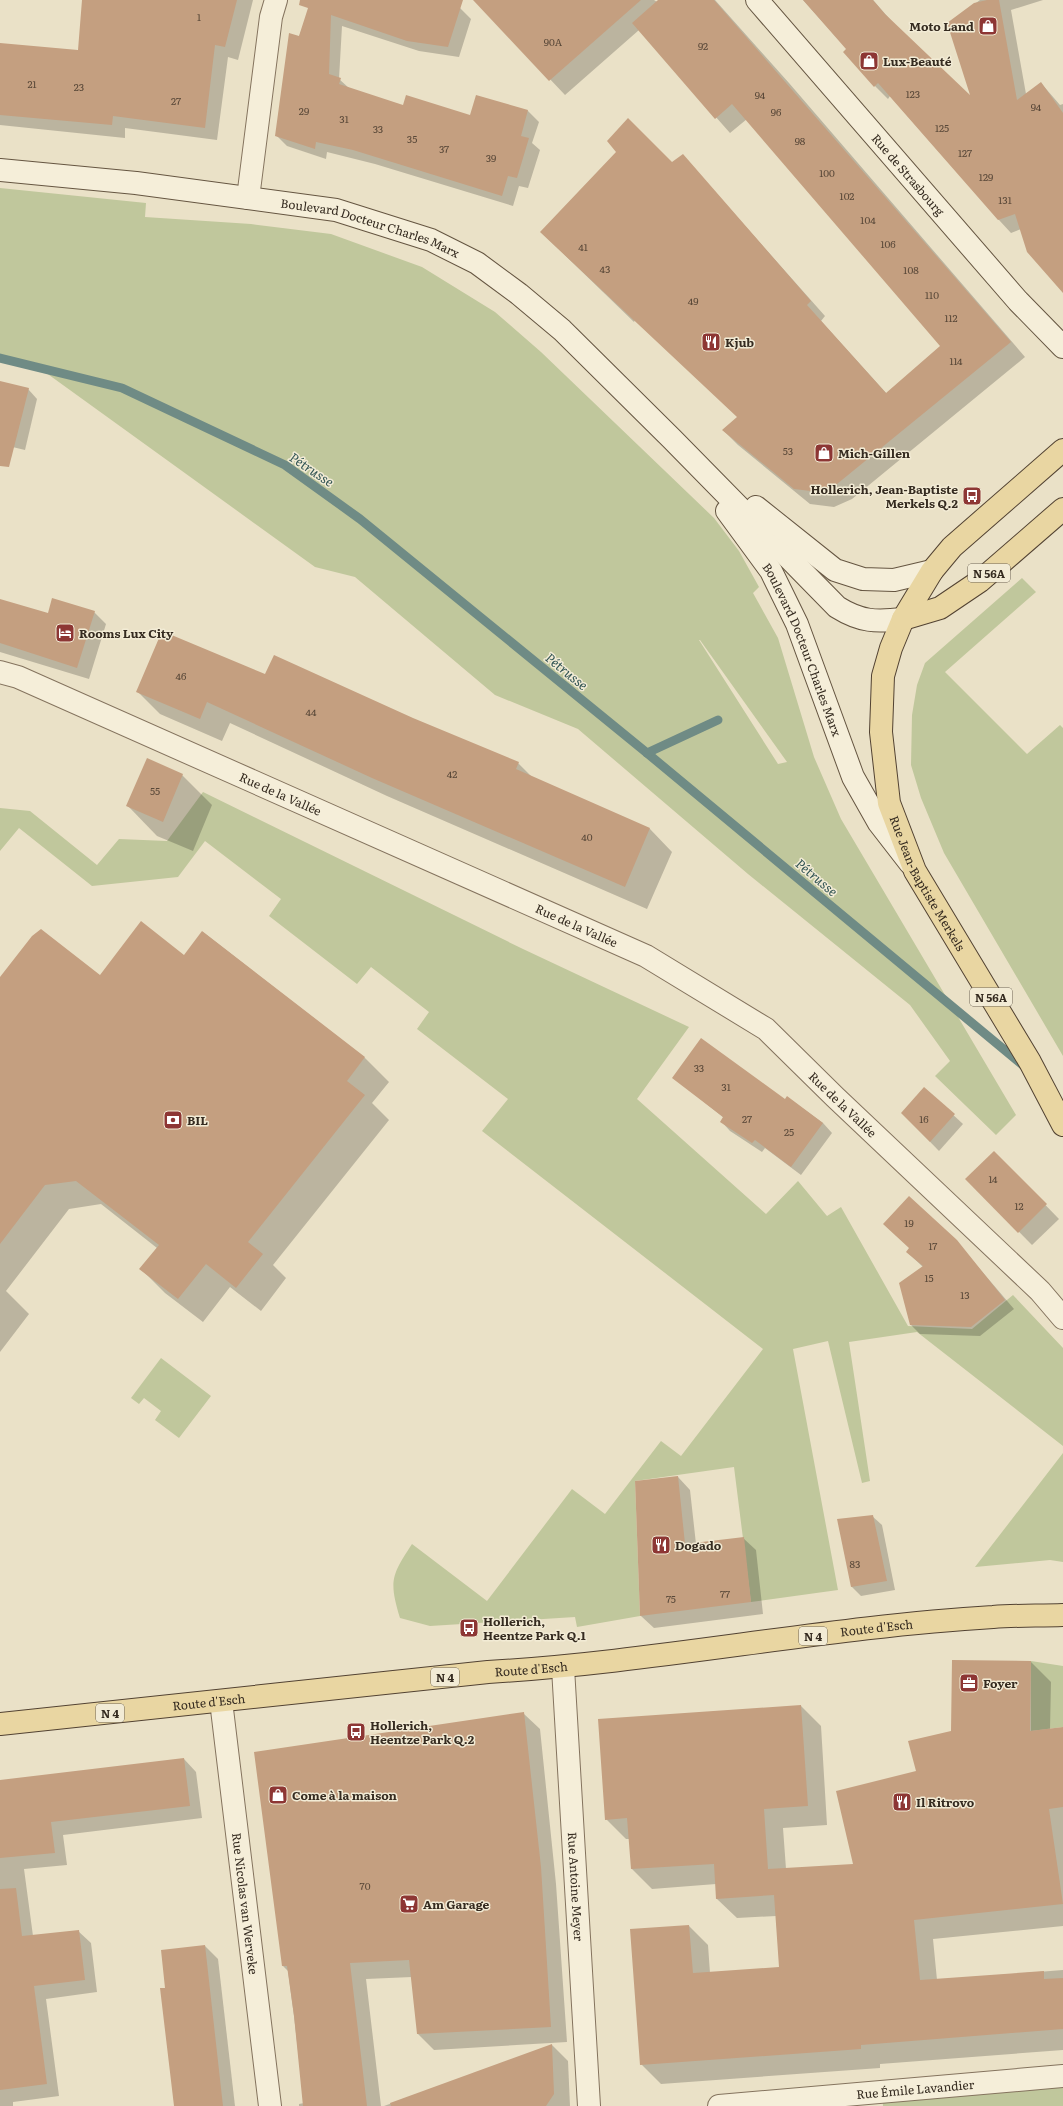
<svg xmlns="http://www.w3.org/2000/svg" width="1063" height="2106" font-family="Literata,serif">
<rect width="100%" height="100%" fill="#eae1c7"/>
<g fill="#c0c79c" fill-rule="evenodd">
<path d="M0,188L146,203L145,217L251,224L331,234L422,267L495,312L541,352L714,518L739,551L759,587L753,593L778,638L814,757L841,819L1016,1115L996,1135L935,1076L950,1061L910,1005L748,874L578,729L495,695L355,577L315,567L38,367L0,358ZM699,640H700L787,762L778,764Z"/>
<path d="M1022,578L1036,592L945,672L1027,754L1060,725L1063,728V1056L944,853L921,798L911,765L912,715L917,685L925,663Z"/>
<path d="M203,792L523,949L689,1027L637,1099L766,1214L798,1181L827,1216L841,1207L908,1326L972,1329L1013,1295L1063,1348V1446L917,1332L849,1342L870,1481L862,1483L828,1341L793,1349L838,1590L751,1602L734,1467L635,1481L640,1616L577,1627L575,1617L430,1626L400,1618C389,1581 391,1576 412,1544L487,1601L572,1489L605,1514L661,1441L681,1456L763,1349L482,1131L508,1099L417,1029L429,1012L371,967L357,984L269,916L281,899L205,841L178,877L92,886L19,828L0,851V808L30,811L97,865L119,839L167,841Z"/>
<path d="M161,1358L211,1396L179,1438L155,1420L161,1411L144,1398L139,1404L131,1398Z"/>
<path d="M1063,1453V1562L1050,1560L975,1567Z"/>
<path d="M1031,1661L1063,1666V1727L1031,1731Z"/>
<path d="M1063,2076V2106H883L882,2092Z"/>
</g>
<g fill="#0003">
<path d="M83,0H253L238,60L228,57L217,140L125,128V138L0,125V44L79,51Z"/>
<path d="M312,0H435L460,8L471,19L459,57L419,51L342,26L339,79L350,89L403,106L471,116L477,96L528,111L539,122L532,143L540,150L528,188L519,186L513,206L375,164L327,152L326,159L287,146L276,135L299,37Z"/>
<path d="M475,0H654L657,2L659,0H715L789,83L1025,357L852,499L834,507L810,504L738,445L723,430L738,417L635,320L634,322L541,232L672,164L683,156L825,316L821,321L887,394L941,346L747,119L730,133L639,30L565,95Z"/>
<path d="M803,0H873L894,24L972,99L949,23L980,0H1043L1011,10L1026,94L1041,83L1060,105L1063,104V291L1021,229L1011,233L999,220L890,96L888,99L875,86L847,49Z"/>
<path d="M0,382L28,389L37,399L25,450L0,444Z"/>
<path d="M0,600L48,614L94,612L106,624L89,679L0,652Z"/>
<path d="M266,675L413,719L518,763L533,778L650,829L672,852L647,909L387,796L230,723L222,741L160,714L138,692Z"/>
<path d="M182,775L212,805L193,851L157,836L128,806Z"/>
<path d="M203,932L365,1058L389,1082L372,1103L389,1120L273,1265L286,1278L261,1311L230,1287L203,1322L165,1293L141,1269L157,1248L101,1204L69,1209L6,1291L29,1314L0,1352V978L101,976L184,956Z"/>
<path d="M673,1077L785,1100L787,1097L823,1123L832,1133L801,1175L765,1148L762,1152L730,1131L721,1121L724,1118Z"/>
<path d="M924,1088L963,1124L939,1151L902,1113Z"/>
<path d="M994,1152L1059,1219L1032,1245L967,1179Z"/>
<path d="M956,1241L1014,1309L980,1336L920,1334L911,1325L923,1267L907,1252Z"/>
<path d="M678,1477L690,1490L696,1544L743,1538L756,1550L763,1614L654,1628L641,1616L636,1482Z"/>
<path d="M872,1516L882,1525L895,1590L861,1596L852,1587L838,1520Z"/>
<path d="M1031,1662L1051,1682L1050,1730L1063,1728V1926L933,1939L937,1980L1063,1970V2050L880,2064V2068L661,2084L641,2064L689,1926L708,1945L710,1973L780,1968L776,1916L737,1918L717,1899L716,1884L652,1889L632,1869L630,1839H626L606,1819L801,1706L821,1726L827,1825L783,1828L786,1869L855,1865L917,1771L952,1732Z"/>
<path d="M524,1714L540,1729L556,1884L567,2042L434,2050L418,2034L412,1977L366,1979L381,2106H299V2104L304,2103L294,2016L288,1971L283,1966Z"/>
<path d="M184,1759L196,1772L202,1818L63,1835L67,1865L24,1869L33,1936L78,1931L91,1943L97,1992L46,1999L59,2096L13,2102V2106H0V1781Z"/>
<path d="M205,1946L218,1959L235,2106H175L167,1989Z"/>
<path d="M552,2045L568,2061L570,2106H384Z"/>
</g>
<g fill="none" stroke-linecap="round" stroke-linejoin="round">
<g stroke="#6f8b85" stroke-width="9">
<path d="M0,358L122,388L285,465L360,519L647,753L1025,1067"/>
<path d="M647,753L718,720"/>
</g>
</g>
<g fill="#c49f80">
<path d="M82,0H237L225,47L215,45L205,128L113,116L112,125L0,115V43L78,50Z"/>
<path d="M300,0H463L448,47L407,41L331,15L329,74L341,78L339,84L403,105L406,95L470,115L476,95L528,110L521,136L529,138L517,178L508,176L502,196L353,150L316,142L315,149L275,136L289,33L299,36L308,8L299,5Z"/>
<path d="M473,0H641L549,81Z"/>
<path d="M658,0H714L1011,342L837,484L819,492L794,489L722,430L737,417L540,232L616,152L607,141L628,118L672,162L683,154L811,301L807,305L886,393L940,346L732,104L715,119L632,23Z"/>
<path d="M803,0H873L885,14L970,95L947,23L974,3L987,0H999L1017,100L1041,82L1063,113V293L1027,252L1015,214L998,220L878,83L874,87L843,52L846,49Z"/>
<path d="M0,381L29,388L9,467L0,466Z"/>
<path d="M52,598L95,611L77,668L0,643V599L48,613Z"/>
<path d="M162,631L265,674L274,655L413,718L519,762L516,769L650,828L625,887L372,778L207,702L200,719L136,692Z"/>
<path d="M147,758L183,774L163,822L126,806Z"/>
<path d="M141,921L184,955L202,931L365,1057L347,1081L365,1095L248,1242L263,1254L236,1288L206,1264L178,1299L139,1269L159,1245L76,1181L45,1185L0,1244V977L32,936L41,929L100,975Z"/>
<path d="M701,1038L785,1099L787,1096L823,1123L791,1167L755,1140L752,1143L720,1122L723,1117L672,1078Z"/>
<path d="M924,1087L955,1114L930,1142L901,1113Z"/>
<path d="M994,1151L1047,1204L1018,1233L965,1179Z"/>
<path d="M909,1196L957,1240L1005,1300L971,1327L910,1325L899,1283L923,1266L906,1252L909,1248L883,1224Z"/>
<path d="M678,1476L685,1544L744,1537L751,1602L640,1616L635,1481Z"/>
<path d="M873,1515L887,1581L851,1587L837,1519Z"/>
<path d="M952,1660L1031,1661L1030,1731L1063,1727V1807L1049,1809L1063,1904L914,1920L920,1980L1044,1971V1979L1063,1978V2029L861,2045V2049L640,2065L630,1929L689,1925L693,1973L779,1967L774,1895L716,1899L714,1864L631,1869L627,1818L605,1820L598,1719L801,1705L808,1806L764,1809L768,1869L853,1864L836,1791L916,1771L908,1741L951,1731Z"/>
<path d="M524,1712L541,1867L551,2027L417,2034L409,1960L350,1963L367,2106H303L294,2016L287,1966H282L254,1752Z"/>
<path d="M184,1758L190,1806L51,1822L55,1853L0,1858V1780Z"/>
<path d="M16,1888L22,1936L79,1930L85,1980L34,1986L47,2084L0,2090V1889Z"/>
<path d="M205,1945L223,2106H174L160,1988H165L161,1950Z"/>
<path d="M552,2044L554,2094L546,2106H391L390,2103Z"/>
</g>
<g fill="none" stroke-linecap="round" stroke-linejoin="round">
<g stroke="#84735e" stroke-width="24">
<g id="street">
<path d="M248,198L271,17L276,0"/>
<path id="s1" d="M0,672L18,677L646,956L766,1029L835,1097L1040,1291L1063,1318"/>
<path id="s2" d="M563,1668L589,2106"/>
<path id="s3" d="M221,1701L270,2106"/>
<path id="s4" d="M719,2106L1063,2076"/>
</g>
</g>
<g stroke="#655541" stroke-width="24">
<g id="secondary">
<path id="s5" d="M757,0L1018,301L1063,347"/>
<path id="s6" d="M0,170L136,183L336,210L431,240L477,263L519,294L562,330L672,439L837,607C861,622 876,622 903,619"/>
<path d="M756,507L835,570L863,579L894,580L932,571"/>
<path id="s7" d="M727,511L771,571L797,624L853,777L879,823L910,863"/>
</g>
</g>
<g stroke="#524232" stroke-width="24">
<g id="primary">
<path id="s8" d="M1063,450L952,547L932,571L903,619L891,648L883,676L881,732L889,803L915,871L1030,1062L1063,1125"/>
<path d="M903,619L940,608L980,581L1063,509"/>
<path id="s9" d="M0,1724L488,1672C658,1662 824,1627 993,1617C1017,1615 1040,1616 1063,1615"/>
</g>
</g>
<use href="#street" stroke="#f5eed9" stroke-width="22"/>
<use href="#secondary" stroke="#f5eed9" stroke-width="22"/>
<use href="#primary" stroke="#e9d6a2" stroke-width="22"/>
</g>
<defs>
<g id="shop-square" transform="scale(1)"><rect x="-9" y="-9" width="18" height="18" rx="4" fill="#8d3634" stroke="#f2ebd5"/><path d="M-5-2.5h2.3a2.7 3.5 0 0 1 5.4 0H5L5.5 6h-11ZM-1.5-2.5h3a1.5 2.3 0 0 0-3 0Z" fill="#fff"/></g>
<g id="restaurant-square" transform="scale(1)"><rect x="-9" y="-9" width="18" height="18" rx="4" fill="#8d3634" stroke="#f2ebd5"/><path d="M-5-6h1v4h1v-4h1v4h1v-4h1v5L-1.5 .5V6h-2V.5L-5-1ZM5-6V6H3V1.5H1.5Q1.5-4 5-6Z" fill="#fff"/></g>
<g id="bus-square" transform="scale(1)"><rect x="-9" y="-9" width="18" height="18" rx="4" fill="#8d3634" stroke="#f2ebd5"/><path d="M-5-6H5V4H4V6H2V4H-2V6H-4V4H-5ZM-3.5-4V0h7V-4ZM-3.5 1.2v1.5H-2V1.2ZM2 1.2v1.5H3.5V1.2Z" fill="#fff"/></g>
<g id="hotel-square" transform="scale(1)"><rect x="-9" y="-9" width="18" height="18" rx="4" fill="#8d3634" stroke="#f2ebd5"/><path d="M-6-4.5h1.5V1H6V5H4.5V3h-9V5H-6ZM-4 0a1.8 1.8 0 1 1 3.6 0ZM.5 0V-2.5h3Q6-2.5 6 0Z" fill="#fff"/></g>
<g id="bank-square" transform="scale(1)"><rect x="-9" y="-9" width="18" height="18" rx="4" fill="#8d3634" stroke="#f2ebd5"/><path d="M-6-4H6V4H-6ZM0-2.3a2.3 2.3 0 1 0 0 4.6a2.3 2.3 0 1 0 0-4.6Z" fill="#fff"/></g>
<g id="office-square" transform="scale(1)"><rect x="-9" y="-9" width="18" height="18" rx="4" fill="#8d3634" stroke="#f2ebd5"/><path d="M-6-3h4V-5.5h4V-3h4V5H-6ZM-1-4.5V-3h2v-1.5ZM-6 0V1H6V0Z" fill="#fff"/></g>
<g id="supermarket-square" transform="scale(1)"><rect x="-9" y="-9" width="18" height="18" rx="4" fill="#8d3634" stroke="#f2ebd5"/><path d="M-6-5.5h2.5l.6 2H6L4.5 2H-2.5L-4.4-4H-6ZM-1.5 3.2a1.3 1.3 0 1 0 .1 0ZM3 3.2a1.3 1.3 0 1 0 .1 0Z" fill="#fff"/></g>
</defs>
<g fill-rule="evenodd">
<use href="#shop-square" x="988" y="26"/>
<use href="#shop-square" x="869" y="61"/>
<use href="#restaurant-square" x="711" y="342"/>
<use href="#shop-square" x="824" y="453"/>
<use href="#bus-square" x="972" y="496"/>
<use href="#hotel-square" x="65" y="633"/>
<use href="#bank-square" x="173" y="1120"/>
<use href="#restaurant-square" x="661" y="1545"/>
<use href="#bus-square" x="469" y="1628"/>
<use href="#office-square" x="969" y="1683"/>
<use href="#bus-square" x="356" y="1732"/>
<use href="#shop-square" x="278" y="1795"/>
<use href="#restaurant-square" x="902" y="1802"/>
<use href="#supermarket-square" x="409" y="1904"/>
</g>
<g text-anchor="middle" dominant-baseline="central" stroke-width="3" stroke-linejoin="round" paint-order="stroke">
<g font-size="10" fill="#594838">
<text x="199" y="16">1</text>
<text x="553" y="41">90A</text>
<text x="703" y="45">92</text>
<text x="32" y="83">21</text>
<text x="79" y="86">23</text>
<text x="913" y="93">123</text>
<text x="760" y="94">94</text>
<text x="176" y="100">27</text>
<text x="1036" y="106">94</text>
<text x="304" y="110">29</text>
<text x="776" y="111">96</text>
<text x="344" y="118">31</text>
<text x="942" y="127">125</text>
<text x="378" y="128">33</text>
<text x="412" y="138">35</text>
<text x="800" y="140">98</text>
<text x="444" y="148">37</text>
<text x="965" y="152">127</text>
<text x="491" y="157">39</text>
<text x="827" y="172">100</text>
<text x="986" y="176">129</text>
<text x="847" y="195">102</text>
<text x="1005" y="199">131</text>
<text x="868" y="219">104</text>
<text x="888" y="243">106</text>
<text x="583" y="246">41</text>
<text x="605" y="268">43</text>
<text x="911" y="269">108</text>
<text x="932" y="294">110</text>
<text x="693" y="300">49</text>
<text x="951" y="317">112</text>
<text x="956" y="360">114</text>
<text x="788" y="450">53</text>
<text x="181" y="675">46</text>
<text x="311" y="711">44</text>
<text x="452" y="773">42</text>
<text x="155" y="790">55</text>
<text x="587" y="836">40</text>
<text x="699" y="1067">33</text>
<text x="726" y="1086">31</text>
<text x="747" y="1118">27</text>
<text x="924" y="1118">16</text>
<text x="789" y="1131">25</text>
<text x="993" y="1178">14</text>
<text x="1019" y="1205">12</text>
<text x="909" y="1222">19</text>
<text x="933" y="1245">17</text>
<text x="929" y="1277">15</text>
<text x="965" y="1294">13</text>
<text x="855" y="1563">83</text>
<text x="725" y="1593">77</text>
<text x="671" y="1598">75</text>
<text x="365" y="1885">70</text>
</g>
<g fill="#f2ebd5" stroke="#6e6556" stroke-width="1">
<rect x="968" y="564" width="42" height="18" rx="3"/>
<rect x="970" y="988" width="42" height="18" rx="3"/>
<rect x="799" y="1627" width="28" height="18" rx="3"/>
<rect x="431" y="1668" width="28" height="18" rx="3"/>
<rect x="96" y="1704" width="28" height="18" rx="3"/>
</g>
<g font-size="11" font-weight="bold" fill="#352b20">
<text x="989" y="573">N 56A</text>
<text x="991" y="997">N 56A</text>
<text x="813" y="1636">N 4</text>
<text x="445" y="1677">N 4</text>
<text x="110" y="1713">N 4</text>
</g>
<g font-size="12" font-weight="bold" fill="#352b20" stroke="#f2ebd5" text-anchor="start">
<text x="974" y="26" text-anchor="end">Moto Land</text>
<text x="883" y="61">Lux-Beauté</text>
<text x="725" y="342">Kjub</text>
<text x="838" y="453">Mich-Gillen</text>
<text x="958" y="489" text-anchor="end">Hollerich, Jean-Baptiste<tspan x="958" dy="14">Merkels Q.2</tspan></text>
<text x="79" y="633">Rooms Lux City</text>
<text x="187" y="1120">BIL</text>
<text x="675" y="1545">Dogado</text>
<text x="483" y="1621">Hollerich,<tspan x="483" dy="14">Heentze Park Q.1</tspan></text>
<text x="983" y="1683">Foyer</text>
<text x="370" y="1725">Hollerich,<tspan x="370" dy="14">Heentze Park Q.2</tspan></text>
<text x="292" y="1795">Come à la maison</text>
<text x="916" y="1802">Il Ritrovo</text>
<text x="423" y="1904">Am Garage</text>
</g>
<g font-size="12" fill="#352b20" stroke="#f2ebd5">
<text stroke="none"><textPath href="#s5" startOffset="231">Rue de Strasbourg</textPath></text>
<text stroke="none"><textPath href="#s6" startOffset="376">Boulevard Docteur Charles Marx</textPath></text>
<text stroke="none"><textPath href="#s7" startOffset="159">Boulevard Docteur Charles Marx</textPath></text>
<text stroke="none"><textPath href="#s1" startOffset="306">Rue de la Vallée</textPath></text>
<text stroke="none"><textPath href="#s8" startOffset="512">Rue Jean-Baptiste Merkels</textPath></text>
<text stroke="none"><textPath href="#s1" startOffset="630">Rue de la Vallée</textPath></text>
<text stroke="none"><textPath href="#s1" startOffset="954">Rue de la Vallée</textPath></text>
<text stroke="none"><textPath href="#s9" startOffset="882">Route d'Esch</textPath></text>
<text stroke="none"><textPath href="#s9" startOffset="534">Route d'Esch</textPath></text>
<text stroke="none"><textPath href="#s9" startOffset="210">Route d'Esch</textPath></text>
<text stroke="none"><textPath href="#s2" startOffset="219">Rue Antoine Meyer</textPath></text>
<text stroke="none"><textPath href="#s3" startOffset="204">Rue Nicolas van Werveke</textPath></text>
<text stroke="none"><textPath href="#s4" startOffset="197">Rue Émile Lavandier</textPath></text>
</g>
<g font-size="13" font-style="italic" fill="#315453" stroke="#f2ebd5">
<text transform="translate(312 469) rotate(34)">Pétrusse</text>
<text transform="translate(567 671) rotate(39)">Pétrusse</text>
<text transform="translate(817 877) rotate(40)">Pétrusse</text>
</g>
</g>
</svg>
